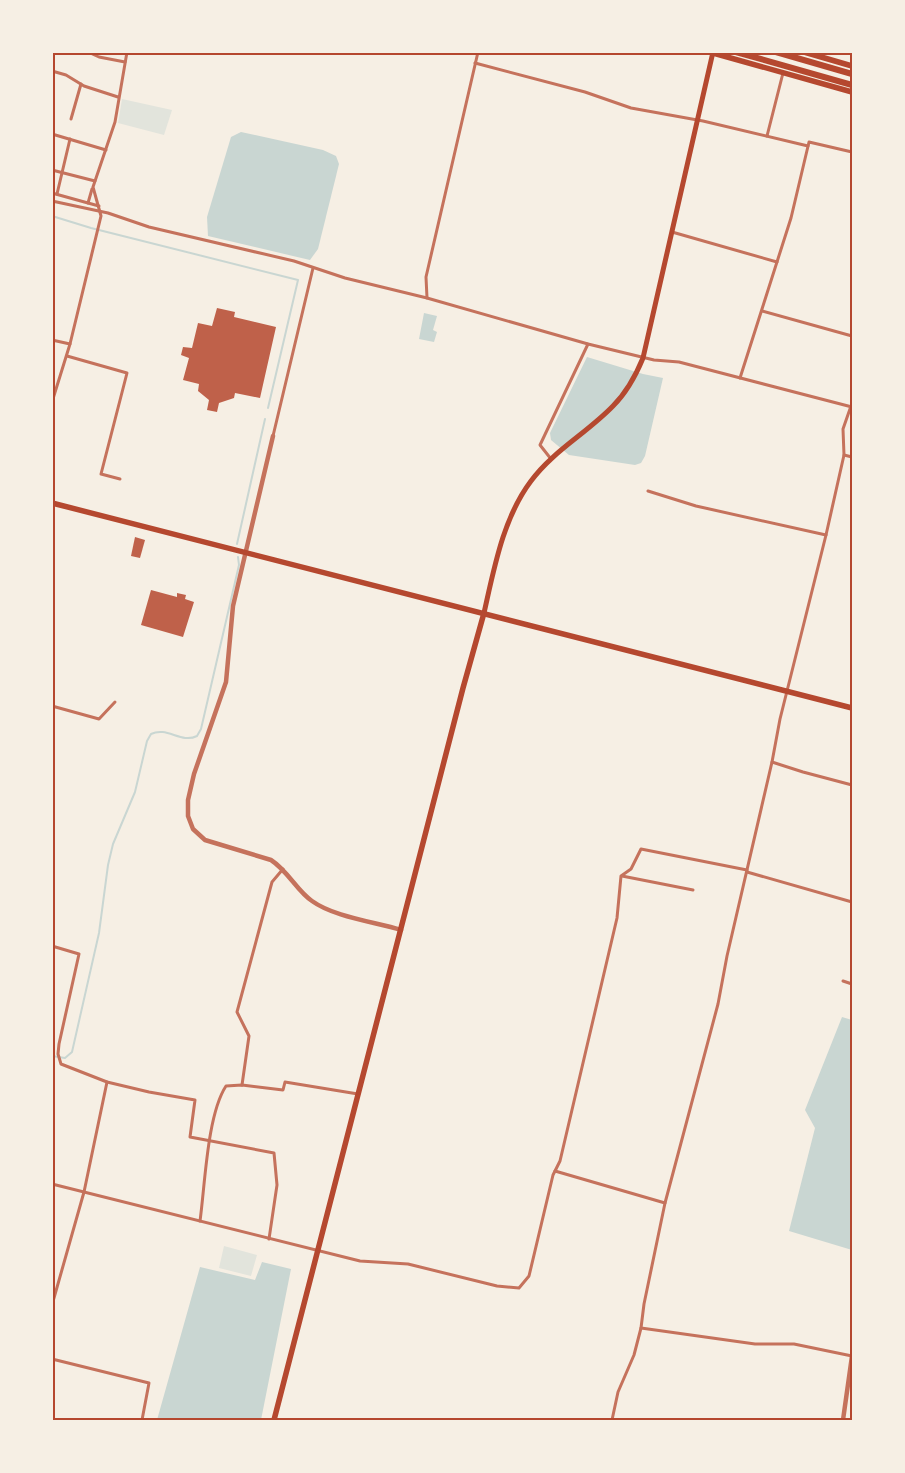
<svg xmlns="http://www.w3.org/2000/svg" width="905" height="1473" font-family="'IBM Plex Sans',sans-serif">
<rect width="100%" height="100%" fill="#f6efe4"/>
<g fill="#e2e4dc">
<path d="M122,99L172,110L164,135L118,123Z"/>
<path d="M224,1246L257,1255L251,1276L219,1268Z"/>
</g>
<g fill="#c9d6d2">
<path d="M241,132L323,150L336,156L339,164L318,249L310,260L208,236L207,217L231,137Z"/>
<path d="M424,313L437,316L433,330L437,332L434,342L419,339Z"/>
<path d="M587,357L643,374L663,378L645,456L641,463L635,465L569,455L551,440L550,433Z"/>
<path d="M842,1017L852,1020V1250L789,1231L815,1128L805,1110Z"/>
<path d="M262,1262L291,1269L261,1420H157L200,1267L255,1280Z"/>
</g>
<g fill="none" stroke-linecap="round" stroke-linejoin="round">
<g stroke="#c9d6d2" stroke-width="2">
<path d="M52,216L91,228L298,280L268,408"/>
<path d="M237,544L265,419"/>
<path d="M52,1056L65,1058L72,1052L99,933L108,865L113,844L135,792L147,741L151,734C167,726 181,744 197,736L201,729L239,565L238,557"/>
</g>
</g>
<g fill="#bf614a">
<path d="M217,308L235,312L234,317L276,327L260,398L235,393L234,398L219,403L217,412L207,410L209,400L198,391L199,384L183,380L189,358L181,355L183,347L192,348L198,323L212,326Z"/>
<path d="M135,537L145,540L140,558L131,556Z"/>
<path d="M151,590L177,597V593L186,595L185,599L194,602L183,637L141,625Z"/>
</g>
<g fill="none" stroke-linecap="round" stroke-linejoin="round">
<g stroke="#c5725c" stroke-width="3">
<path d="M88,52L99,57L125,62"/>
<path d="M475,63L585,92L631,108L703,121L808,146"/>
<path d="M52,71L66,75L84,86L118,97"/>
<path d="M71,119L81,84"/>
<path d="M52,134L106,150"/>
<path d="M767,136L783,73"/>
<path d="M52,170L95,181"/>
<path d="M52,193L88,203L92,189"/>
<path d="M57,194L70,139"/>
<path d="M52,201L108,213L149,227L294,261L345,278L427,298L588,344L654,360L679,362L852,407"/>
<path d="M88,203L99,206"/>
<path d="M672,232L777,262"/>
<path d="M427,298L426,277L478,52"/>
<path d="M762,311L852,336"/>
<path d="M52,340L70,344"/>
<path d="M67,356L127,373L101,474L120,479"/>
<path d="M740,378L791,218L809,142L852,152"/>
<path d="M52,402L70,344L101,216L93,187L115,122L127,52"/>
<path d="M273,436L313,268"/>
<path d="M844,455L852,457"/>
<path d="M551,459L540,445L588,344"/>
<path d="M648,491L696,506L826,535"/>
<path d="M52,706L99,719L115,702"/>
<path d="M772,762L803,772L852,785"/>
<path d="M747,872L852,902"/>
<path d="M622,876L693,890"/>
<path d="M52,946L79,954L59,1044L58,1054L61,1064L107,1082L149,1092L195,1100L190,1137L274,1153L277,1185L269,1239"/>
<path d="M843,981L852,984"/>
<path d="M242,1085L249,1036L237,1012L272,882L283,869"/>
<path d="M555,1171L665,1203"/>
<path d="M52,1184L360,1261L408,1264L497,1286L519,1288L529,1276L553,1175L560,1161L617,918L621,876L631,869L641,849L747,870"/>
<path d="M200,1221C205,1186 207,1115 226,1086L242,1085L283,1090L285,1082L358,1094"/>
<path d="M52,1305L84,1192L107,1082"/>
<path d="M641,1328L755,1344H794L852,1356"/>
<path d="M52,1359L149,1383L142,1420"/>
<path d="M612,1420L618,1392L634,1355L641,1328L644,1304L665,1203L718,1004L727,956L772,762L780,719L826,535L844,455L843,429L851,406"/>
</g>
<g stroke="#c5725c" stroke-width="4.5">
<path d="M273,436L233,606L226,682L194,774L188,800V816L193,829L205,840L271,860C288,871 297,891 312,901C334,917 375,922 401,930"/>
<path d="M843,1420L852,1356"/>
</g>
<path stroke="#b5482f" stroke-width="5" d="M484,613C494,569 503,518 531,481C553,451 587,433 613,406C627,392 636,375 643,358L713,52"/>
<g stroke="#b5482f" stroke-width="5.5">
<path d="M804,52L852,66"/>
<path d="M713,53L852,92"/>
<path d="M52,503L852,708"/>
<path d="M274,1420L463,688L484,613"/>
</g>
<g stroke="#b5482f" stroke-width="6">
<path d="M736,52L852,85"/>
<path d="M776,52L852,74"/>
</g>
</g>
<rect width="905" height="1473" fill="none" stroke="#f6efe4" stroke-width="108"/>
<rect x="54" y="54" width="797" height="1365" fill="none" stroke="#b5482f" stroke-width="2"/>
</svg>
